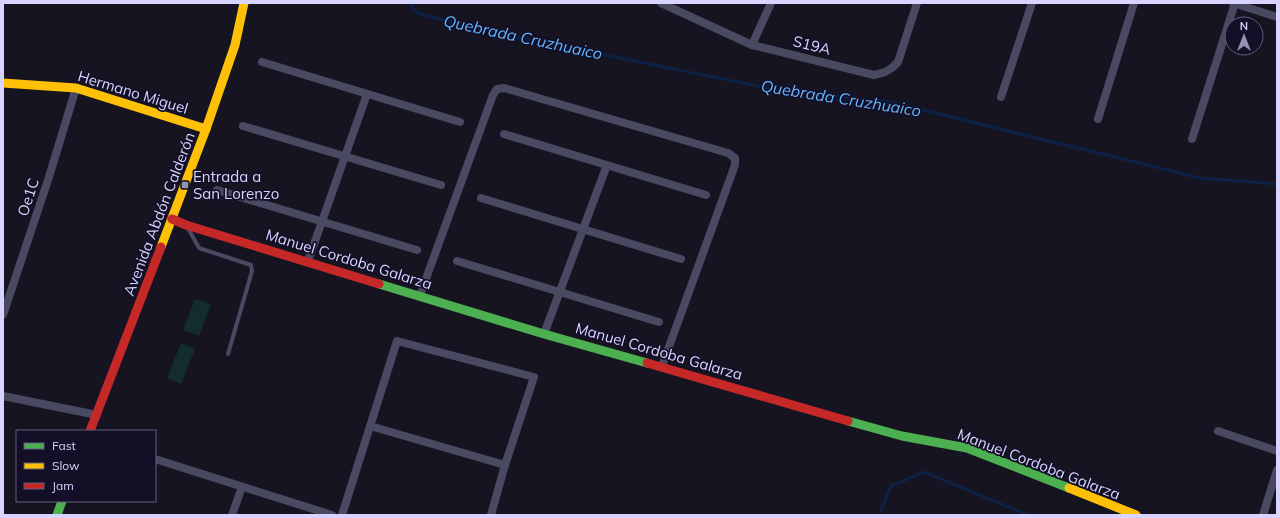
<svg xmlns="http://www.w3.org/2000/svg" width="1280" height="518" font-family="Mulish,sans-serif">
<rect width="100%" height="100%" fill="#161421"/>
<g fill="#132c2d">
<path d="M195,299L211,304L199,336L183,330Z"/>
<path d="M181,343L195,349L181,384L167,378Z"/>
</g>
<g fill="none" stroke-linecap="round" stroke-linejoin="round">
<g stroke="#0d2144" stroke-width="3">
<path d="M409,3L417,13L482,30L773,89L890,102L1200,178L1277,184"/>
<path d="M879,515L891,486L924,472L1028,515"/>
</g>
<path stroke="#4a4962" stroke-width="4" d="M188,228L199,248L202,249L251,265L252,271L228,354"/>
<g stroke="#4a4962" stroke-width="8">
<path d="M661,3L752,45L874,75C885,73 891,70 898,62L917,3"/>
<path d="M1233,3L1277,17"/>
<path d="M752,45L771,3"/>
<path d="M262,62L460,122"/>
<path d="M1001,97L1032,3"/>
<path d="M1098,119L1134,3"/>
<path d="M243,126L441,185"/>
<path d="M504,134L706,195"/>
<path d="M1192,139L1235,3"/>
<path d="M217,190L417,250"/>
<path d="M481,198L681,259"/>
<path d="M308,261L367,94"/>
<path d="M457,261L659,322"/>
<path d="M420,295L493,95L497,89L504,88L728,153L735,158V165L662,366"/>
<path d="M3,315L49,177L76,88"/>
<path d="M544,334L607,165"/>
<path d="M3,396L97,415"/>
<path d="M370,426L505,465"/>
<path d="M1218,431L1277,451"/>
<path d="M155,459L332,515"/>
<path d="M232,515L242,487"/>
<path d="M342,515L397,341L534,377L505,465L491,515"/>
<path d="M1263,515L1277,470"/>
</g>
<g stroke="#4caf50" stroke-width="9">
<path d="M379,284L544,334L647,363"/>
<path d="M848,421L902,436L967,448L1069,488"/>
<path d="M57,515L62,501"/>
</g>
<g stroke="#ffc107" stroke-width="9">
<path d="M3,83L76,88L206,129"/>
<path d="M161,247L206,129L235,45L244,3"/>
<path d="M1069,488L1136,515"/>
</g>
<g stroke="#c62828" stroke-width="9">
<path d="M172,219L186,225L379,284"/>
<path d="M647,363L848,421"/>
<path d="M90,431L161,247"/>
</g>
</g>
<rect fill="#9591b1" stroke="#130f26" stroke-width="1.5" x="181" y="181" width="8" height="8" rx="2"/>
<g text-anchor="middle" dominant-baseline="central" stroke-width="3.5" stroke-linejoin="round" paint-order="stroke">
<g font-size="15" fill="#d9d4ff" stroke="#130f26">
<text transform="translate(812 45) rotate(14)">S19A</text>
<text transform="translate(133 92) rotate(17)">Hermano Miguel</text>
<text transform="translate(28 197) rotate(-72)">Oe1C</text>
<text transform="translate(159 214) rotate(-69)">Avenida Abdón Calderón</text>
<text transform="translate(349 259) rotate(17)">Manuel Cordoba Galarza</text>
<text transform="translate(659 351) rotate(16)">Manuel Cordoba Galarza</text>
<text transform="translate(1039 464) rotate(21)">Manuel Cordoba Galarza</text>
</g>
<g font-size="15" fill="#d9d4ff" stroke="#130f26" text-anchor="start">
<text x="193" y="176">Entrada a<tspan x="193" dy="17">San Lorenzo</tspan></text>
</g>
<g font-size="16" font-style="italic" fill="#62b6ff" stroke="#130f26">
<text transform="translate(523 37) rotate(12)">Quebrada Cruzhuaico</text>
<text transform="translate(841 98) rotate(9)">Quebrada Cruzhuaico</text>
</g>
</g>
<rect width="1280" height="518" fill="none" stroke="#d9d4ff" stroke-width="8"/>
<rect x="16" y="430" width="140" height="72" fill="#130f26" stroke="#625e7d"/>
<rect x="24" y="443" width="20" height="6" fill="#4caf50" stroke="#625e7d"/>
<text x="52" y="450" font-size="12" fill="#d9d4ff">Fast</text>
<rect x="24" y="463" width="20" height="6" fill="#ffc107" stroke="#625e7d"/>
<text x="52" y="470" font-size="12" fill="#d9d4ff">Slow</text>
<rect x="24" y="483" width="20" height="6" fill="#c62828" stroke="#625e7d"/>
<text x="52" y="490" font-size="12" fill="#d9d4ff">Jam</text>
<g transform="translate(1244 36)"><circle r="19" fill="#130f26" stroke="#625e7d"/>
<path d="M0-3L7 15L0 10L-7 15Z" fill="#9591b1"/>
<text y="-6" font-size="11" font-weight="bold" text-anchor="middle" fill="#d9d4ff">N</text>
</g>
</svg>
